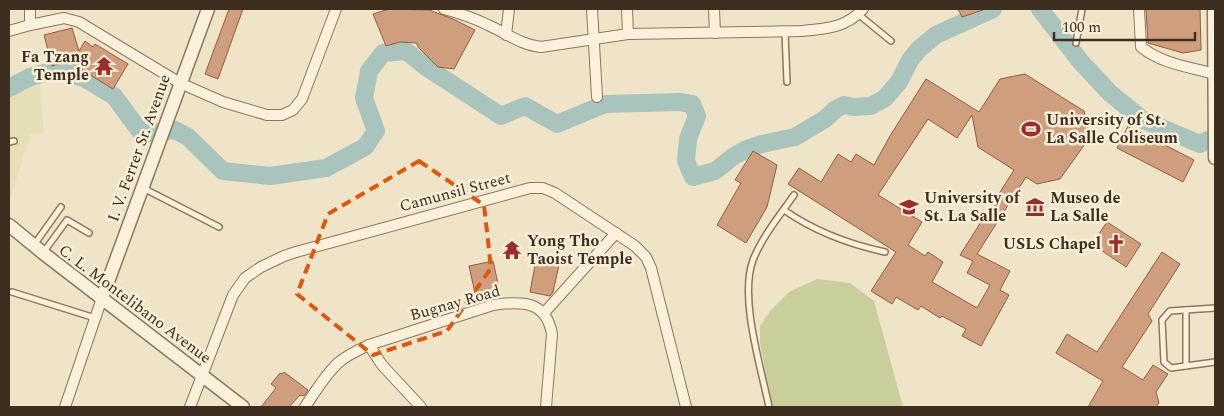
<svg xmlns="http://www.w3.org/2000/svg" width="1224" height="416" font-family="Spectral,serif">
<rect width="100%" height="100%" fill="#f0e4c8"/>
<path fill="#e6deb5" d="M39,78L44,133L30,134L9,203V94Z"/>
<path fill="#c9cf9b" d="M817,279L850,283L874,301L903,407H773L760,344V326L770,311L789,292Z"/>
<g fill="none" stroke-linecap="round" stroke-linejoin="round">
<g stroke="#a9c4bc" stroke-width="18">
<path d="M1040,9L1080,61L1110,93L1143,120L1200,144L1208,140"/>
<path d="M9,88L30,77L56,70L84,78L114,96L142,134L175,130L188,137L223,171L270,176L326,168L365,147L376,131L364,98L369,71L383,53L406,51L426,67L501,116L525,106L557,124L605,104L680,102L692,104L697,116L688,139L686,161L693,177L715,171L734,156L747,149L762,144L795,137L825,119L836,109L844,105L853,107L871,106L885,98L899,82L910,60L919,49L936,35L993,9"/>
</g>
</g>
<g fill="#cf9f7d" stroke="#8d5f41" fill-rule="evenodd">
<path d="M229,9H243L218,79L205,74Z"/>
<path d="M389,9L429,10L453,19L475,30L454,69L438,67L419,48L416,43L400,42L386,46L373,14Z"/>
<path d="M958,9H983V10L962,17Z"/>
<path d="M1146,9H1200L1201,50L1183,53L1148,43Z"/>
<path d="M72,28L79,51L85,41L93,47L95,44L128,64L113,89L68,61L52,66L44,35Z"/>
<path d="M1025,74L1084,111L1090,137L1060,179L1037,184L1026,177L977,254L1010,271L1000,290L1009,295L981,346L962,336L966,329L942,316L940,318L921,306L918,310L896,297L892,304L871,291L896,252L788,184L799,168L821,182L838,154L851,162L856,154L874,165L890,136L926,79L979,112L1000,79ZM972,115L978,147L1014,170L960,255L973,261L967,273L990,285L977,308L932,282L943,262L928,252L925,256L908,245L922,222L878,195L928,119L957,138Z"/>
<path d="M1128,126L1194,160L1183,182L1117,148Z"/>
<path d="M753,151L777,165L767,207L746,243L717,225L741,183L735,180Z"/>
<path d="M1107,222L1141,244L1126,267L1092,244Z"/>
<path d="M1162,252L1180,264L1148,314L1152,321L1122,367L1143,380L1153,365L1168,374L1156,392L1159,403L1156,407H1088L1103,381L1056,353L1067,334L1097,352Z"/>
<path d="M536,260L559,265L553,292L550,296L530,292Z"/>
<path d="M493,261L501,297L477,302L469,266Z"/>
<path d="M284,372L308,390L304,396L300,395L289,407H261L276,388L271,384L280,373L282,374Z"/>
</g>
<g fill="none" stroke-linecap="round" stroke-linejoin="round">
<g stroke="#8d765c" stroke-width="8">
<g id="service">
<path d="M858,14L891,41"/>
<path d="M785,32L787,82"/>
<path d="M1076,43L1082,9"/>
<path d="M9,142L14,141"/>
<path d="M143,188L219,227"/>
<path d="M784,210C814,231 848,244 885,252"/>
<path d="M34,245L61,207"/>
<path d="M43,253L67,220L89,233"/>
<path d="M12,292L95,318"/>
<path d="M1215,308L1170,311L1162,320L1164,362L1171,368L1215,362"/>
<path d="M1186,366V310"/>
<path d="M769,407C761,367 739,298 753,260C762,237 780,215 794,195"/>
</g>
</g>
<g stroke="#8d765c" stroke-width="12">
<g id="minor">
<path d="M30,9V25"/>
<path d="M444,9C459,13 474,18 488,25C506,33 521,45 541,47L628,34L801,31C825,29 846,28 863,9"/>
<path d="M592,9L597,97"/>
<path d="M627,9L628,34"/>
<path d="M714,9L715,33"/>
<path d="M1139,9L1141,47C1162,64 1190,67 1215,74"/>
<path d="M9,31L30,25L64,18L79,22L180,83L223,102L267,115H282L293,110L302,99L336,9"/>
<path d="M506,35L509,9"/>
<path d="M544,313L616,233"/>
<path d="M369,345L382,365L421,407"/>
<path d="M65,407L102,298"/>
<path d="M190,407L233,295L245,278L261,267L284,256L296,252L530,188H543L555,193L635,246L646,257L651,268L686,407"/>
<path d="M305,407C315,392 325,375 338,363C347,355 358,350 369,345L493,305C521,301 546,300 552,334L546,407"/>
</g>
</g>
<g stroke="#8d765c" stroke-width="15">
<g id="tertiary">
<path d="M1214,9L1215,158"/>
<path d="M9,225L43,253L243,407"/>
<path d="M102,298L208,9"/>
</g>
</g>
<use href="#service" stroke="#faf1dc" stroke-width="5"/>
<use href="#minor" stroke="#faf1dc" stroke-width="10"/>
<use href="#tertiary" stroke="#faf1dc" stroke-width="12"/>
</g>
<path fill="none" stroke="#df570d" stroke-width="4" stroke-dasharray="10 6" stroke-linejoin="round" d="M419,161L484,205L491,268L447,331L373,355L297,294L328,214Z"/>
<defs>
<g id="temple-bare" transform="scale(1.5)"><path d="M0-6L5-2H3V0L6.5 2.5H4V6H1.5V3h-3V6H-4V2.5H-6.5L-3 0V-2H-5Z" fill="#9e2a2b" stroke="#f7eed8" stroke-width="2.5" paint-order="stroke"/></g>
<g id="stadium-bare" transform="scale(1.5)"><path d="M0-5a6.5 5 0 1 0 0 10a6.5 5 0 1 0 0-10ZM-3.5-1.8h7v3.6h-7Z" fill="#9e2a2b" stroke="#f7eed8" stroke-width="2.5" paint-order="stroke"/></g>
<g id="university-bare" transform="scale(1.5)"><path d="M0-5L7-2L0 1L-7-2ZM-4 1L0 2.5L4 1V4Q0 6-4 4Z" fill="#9e2a2b" stroke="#f7eed8" stroke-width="2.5" paint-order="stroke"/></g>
<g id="museum-bare" transform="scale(1.5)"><path d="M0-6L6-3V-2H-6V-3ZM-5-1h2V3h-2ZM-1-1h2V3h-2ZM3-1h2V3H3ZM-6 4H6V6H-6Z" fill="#9e2a2b" stroke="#f7eed8" stroke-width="2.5" paint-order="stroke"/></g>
<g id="church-bare" transform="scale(1.5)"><path d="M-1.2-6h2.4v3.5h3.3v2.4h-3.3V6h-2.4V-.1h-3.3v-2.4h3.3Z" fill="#9e2a2b" stroke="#f7eed8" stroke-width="2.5" paint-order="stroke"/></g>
</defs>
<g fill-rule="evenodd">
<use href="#temple-bare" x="104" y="66"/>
<use href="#stadium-bare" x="1031" y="129"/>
<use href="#university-bare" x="909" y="207"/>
<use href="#museum-bare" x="1035" y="207"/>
<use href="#church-bare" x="1116" y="244"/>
<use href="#temple-bare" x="512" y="250"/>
</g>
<g text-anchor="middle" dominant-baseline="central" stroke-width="5" stroke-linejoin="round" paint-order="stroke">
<g font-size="16" font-weight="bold" fill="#3d2e20" stroke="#f7eed8" text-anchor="start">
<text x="89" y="57" text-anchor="end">Fa Tzang<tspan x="89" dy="18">Temple</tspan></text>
<text x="1046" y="120">University of St.<tspan x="1046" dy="18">La Salle Coliseum</tspan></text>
<text x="924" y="198">University of<tspan x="924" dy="18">St. La Salle</tspan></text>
<text x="1050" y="198">Museo de<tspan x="1050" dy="18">La Salle</tspan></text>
<text x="527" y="241">Yong Tho<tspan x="527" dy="18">Taoist Temple</tspan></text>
<text x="1101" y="244" text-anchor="end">USLS Chapel</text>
</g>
<g font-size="16" fill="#3d2e20" stroke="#f7eed8">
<text transform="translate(139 148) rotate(-70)">I. V. Ferrer Sr. Avenue</text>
<text transform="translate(455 192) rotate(-15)">Camunsil Street</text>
<text transform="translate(455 303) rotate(-16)">Bugnay Road</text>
<text transform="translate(135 304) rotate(37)">C. L. Montelibano Avenue</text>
</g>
</g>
<rect width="1224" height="416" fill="none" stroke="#3d2e20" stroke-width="20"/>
<path d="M1054 32v8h141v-8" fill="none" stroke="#3d2e20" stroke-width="2.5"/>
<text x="1062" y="32" font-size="15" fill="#3d2e20" stroke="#f7eed8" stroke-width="4" paint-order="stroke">100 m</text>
</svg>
